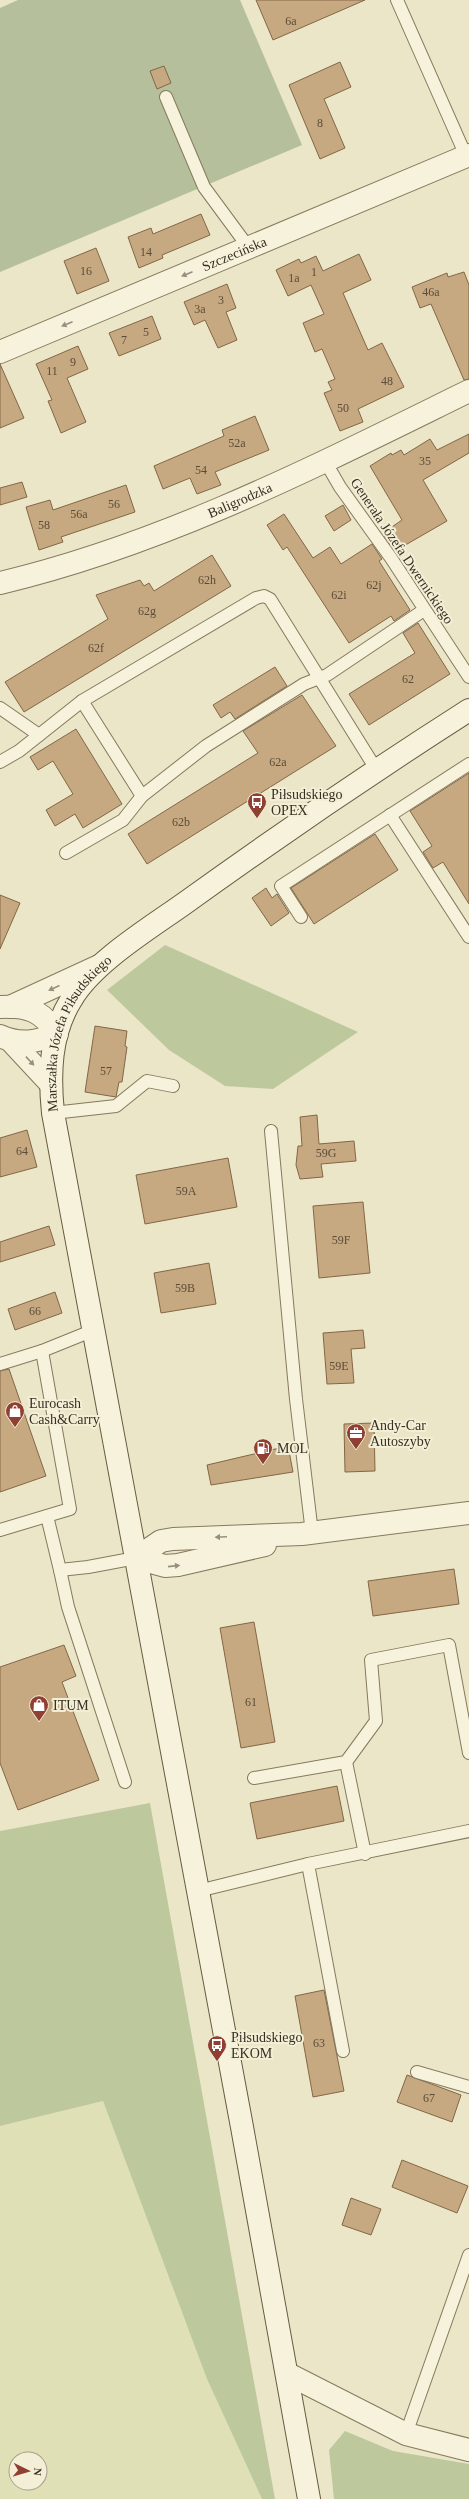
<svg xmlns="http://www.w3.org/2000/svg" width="469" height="2499" font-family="'Times New Roman',serif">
<rect width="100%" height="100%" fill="#ebe6c8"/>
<path fill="#e0e0b6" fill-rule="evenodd" d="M103,2101L207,2379L262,2499H0V2126ZM16,2459H40V2483H16Z"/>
<g fill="#bdc99d">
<path d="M165,945L358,1032L273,1089L225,1086L169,1050L107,990Z"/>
<path d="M150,1803L275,2499H262L207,2379L103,2101L0,2126V1831Z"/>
<path d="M345,2431L393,2451L469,2464V2499H334L329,2450Z"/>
</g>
<path fill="#b5bf9b" d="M18,0H240L302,145L0,272V8Z"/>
<g fill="#c6a881" stroke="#836746">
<path d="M256,0H365L273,40Z"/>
<path d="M340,62L351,87L324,99L345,148L320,159L289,85Z"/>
<path d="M164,66L171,83L157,89L150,71Z"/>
<path d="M201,214L210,235L162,255L163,258L139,268L128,237L151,228L153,234Z"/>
<path d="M96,248L109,281L77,294L64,261Z"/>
<path d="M359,254L371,280L343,293L368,350L382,343L404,387L358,409L363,422L340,431L324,393L332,390L328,382L335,379L322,349L315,352L303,323L324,314L311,285L288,296L276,270L299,259L301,263L316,256L323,271Z"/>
<path d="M464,272L469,285V379L464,380L431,304L420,308L412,287L447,273L448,277Z"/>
<path d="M227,284L236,308L226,312L237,340L218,348L205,320L194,325L184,302Z"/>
<path d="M152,316L161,339L119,356L109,333Z"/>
<path d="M78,346L88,369L67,378L86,422L61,433L48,401L52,400L36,364Z"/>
<path d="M0,364L24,418L0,428Z"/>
<path d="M255,416L269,450L215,472L221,485L197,494L190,478L163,489L154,466L224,436L222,430Z"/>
<path d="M469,434V453L423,480L447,521L395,551L384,536L388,534L386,531L402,520L370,466L391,453L392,455L401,450L404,455L430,439L437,450Z"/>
<path d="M22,482L27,497L0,505V488Z"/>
<path d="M126,485L135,512L61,537L63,542L39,550L26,507L50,500L53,510Z"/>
<path d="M343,505L351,520L334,531L325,516Z"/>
<path d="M284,514L313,558L330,547L341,564L372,544L382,559L379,561L410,610L394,621L391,616L349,643L287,547L283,550L267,525Z"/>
<path d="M212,555L231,586L24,712L5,682L108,619L96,595L140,580L144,586L149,583L154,591Z"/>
<path d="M418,623L450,674L369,725L349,694L415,653L403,633Z"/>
<path d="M275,667L287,686L235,719L230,712L221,718L213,705Z"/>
<path d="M302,695L336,746L147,864L128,834L258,753L243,731Z"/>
<path d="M76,729L122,804L83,828L75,814L55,826L46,810L73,794L53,761L38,770L30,757Z"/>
<path d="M469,773V904L443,862L433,868L423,852L432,846L410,811Z"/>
<path d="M375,834L398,870L314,924L291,888Z"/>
<path d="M266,888L272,898L277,894L289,913L271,926L252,898Z"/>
<path d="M0,895L20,903L0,949Z"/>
<path d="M95,1026L127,1031L125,1046L127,1047L122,1082H119L116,1097L85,1092Z"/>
<path d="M317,1115L319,1144L354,1141L356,1161L321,1164L323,1177L300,1179L296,1165L298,1146H302L300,1117Z"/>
<path d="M27,1130L37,1167L0,1177V1138Z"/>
<path d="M228,1158L237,1207L145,1224L136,1175Z"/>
<path d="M363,1202L370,1273L319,1278L313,1206Z"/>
<path d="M49,1226L55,1245L0,1262V1242Z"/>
<path d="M209,1263L216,1304L161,1313L154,1273Z"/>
<path d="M55,1292L62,1313L15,1330L8,1309Z"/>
<path d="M363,1330L365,1348L351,1349L354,1383L327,1384L323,1333Z"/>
<path d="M9,1369L46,1476L0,1492V1371Z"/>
<path d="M374,1423L375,1471L345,1472L344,1424Z"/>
<path d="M288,1446L293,1472L211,1485L207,1465Z"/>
<path d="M454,1569L459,1604L373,1616L368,1581Z"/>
<path d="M254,1622L275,1742L241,1748L220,1628Z"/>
<path d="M64,1645L76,1676L62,1682L99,1780L18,1810L0,1763V1667Z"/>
<path d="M337,1786L344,1821L257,1839L250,1803Z"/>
<path d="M324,1990L344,2091L313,2097L295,1996Z"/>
<path d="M407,2075L461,2095L452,2122L397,2102Z"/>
<path d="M402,2160L468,2186L457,2213L392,2187Z"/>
<path d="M351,2198L381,2209L371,2235L342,2225Z"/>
</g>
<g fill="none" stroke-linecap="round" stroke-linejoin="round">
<g stroke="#86795f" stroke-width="14">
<g id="service">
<path d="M397,0L466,156"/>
<path d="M166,97L204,187L249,248"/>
<path d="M325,461L340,487L391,558L469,677"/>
<path d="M82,701L142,796L206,746L304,684L327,675L424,610"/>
<path d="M0,708L39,735"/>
<path d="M0,762L19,751L82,701L256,598L264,596L270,599L376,769"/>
<path d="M390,815L469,937"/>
<path d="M66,853L123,820L142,796"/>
<path d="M301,917L281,886L469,764"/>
<path d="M53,1113L116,1106L147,1081L173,1086"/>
<path d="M271,1131L296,1399L312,1533"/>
<path d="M0,1364L42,1351"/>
<path d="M47,1516L60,1570L88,1567L136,1558"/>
<path d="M0,1530L70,1509L42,1351L94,1330"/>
<path d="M60,1570L68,1607L125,1782"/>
<path d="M346,1762L365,1854"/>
<path d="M254,1778L346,1762L376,1721L371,1660L449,1645L469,1753"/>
<path d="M198,1891L308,1864"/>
<path d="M343,2051L308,1864L469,1831"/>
<path d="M417,2072L469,2087"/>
<path d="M406,2434L469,2255"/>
</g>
</g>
<g stroke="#86795f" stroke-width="24">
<g id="minor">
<path id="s1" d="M0,352L469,155"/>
<path id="s2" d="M0,583C165,544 318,465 469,391"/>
<path d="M136,1558L161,1541L173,1539L302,1534L469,1513"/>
<path d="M136,1558L165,1566L178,1565L265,1545"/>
<path d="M288,2374L406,2434L469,2450"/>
</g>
</g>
<g stroke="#86795f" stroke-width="24">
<g id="tertiary">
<path d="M0,1007C27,1005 43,1011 57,1034C37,1042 20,1045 0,1036"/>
<path d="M10,1007L99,966"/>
<path d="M10,1040L50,1083"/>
</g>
</g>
<g stroke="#685b42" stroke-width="24">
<g id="secondary">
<path id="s3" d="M309,2499L242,2127L53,1113C49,1074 50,1034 71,1000C92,963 150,928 185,903C278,836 372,772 469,710"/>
</g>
</g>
<use href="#service" stroke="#f6f2db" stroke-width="12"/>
<use href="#minor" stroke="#f6f2db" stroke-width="22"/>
<use href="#tertiary" stroke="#f6f2db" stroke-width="22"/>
<use href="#secondary" stroke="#f6f2db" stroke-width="22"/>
</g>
<defs><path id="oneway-solid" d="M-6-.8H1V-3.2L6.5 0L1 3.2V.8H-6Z"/></defs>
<g fill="#97907e">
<use href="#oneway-solid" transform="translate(187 274) rotate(157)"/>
<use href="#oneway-solid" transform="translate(67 324) rotate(157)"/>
<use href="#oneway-solid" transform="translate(54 988) rotate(155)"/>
<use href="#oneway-solid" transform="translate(30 1061) rotate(47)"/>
<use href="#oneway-solid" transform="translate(221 1537) rotate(178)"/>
<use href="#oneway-solid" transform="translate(174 1566) rotate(-6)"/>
</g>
<defs>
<g id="bus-pin" transform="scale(1)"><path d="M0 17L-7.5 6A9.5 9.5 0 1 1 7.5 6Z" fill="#904033" stroke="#f3efd7"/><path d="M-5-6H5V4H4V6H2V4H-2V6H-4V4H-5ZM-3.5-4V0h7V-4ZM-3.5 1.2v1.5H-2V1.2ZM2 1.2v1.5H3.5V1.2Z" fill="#fff"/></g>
<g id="shop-pin" transform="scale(1)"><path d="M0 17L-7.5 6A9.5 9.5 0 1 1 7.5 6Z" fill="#904033" stroke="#f3efd7"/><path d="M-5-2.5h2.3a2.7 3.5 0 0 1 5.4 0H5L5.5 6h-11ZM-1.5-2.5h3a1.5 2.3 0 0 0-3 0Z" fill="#fff"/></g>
<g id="office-pin" transform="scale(1)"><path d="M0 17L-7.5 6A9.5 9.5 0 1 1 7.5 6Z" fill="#904033" stroke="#f3efd7"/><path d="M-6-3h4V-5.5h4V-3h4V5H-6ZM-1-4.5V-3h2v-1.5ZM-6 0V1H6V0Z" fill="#fff"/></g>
<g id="fuel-pin" transform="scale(1)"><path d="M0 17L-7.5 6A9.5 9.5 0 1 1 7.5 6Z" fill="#904033" stroke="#f3efd7"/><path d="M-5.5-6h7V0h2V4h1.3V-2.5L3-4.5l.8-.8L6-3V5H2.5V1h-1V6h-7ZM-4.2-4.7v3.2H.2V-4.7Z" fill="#fff"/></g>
</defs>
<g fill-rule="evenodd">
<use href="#bus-pin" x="257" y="802"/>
<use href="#shop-pin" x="15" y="1411"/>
<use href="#office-pin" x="356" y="1433"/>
<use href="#fuel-pin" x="263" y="1448"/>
<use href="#shop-pin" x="39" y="1705"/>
<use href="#bus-pin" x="217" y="2045"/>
</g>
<g text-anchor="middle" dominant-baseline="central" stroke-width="4" stroke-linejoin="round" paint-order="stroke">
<g font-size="12" fill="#5c4d39">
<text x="291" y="21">6a</text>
<text x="320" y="123">8</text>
<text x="146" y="252">14</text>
<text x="86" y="271">16</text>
<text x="314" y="272">1</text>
<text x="294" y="278">1a</text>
<text x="431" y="292">46a</text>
<text x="221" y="300">3</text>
<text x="200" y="309">3a</text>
<text x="146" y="332">5</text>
<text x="124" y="340">7</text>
<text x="73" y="362">9</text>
<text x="52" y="371">11</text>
<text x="387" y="381">48</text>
<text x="343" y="408">50</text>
<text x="237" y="443">52a</text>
<text x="425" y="461">35</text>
<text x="201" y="470">54</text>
<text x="114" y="504">56</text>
<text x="79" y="514">56a</text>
<text x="44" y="525">58</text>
<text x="207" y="580">62h</text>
<text x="374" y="585">62j</text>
<text x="339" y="595">62i</text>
<text x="147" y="611">62g</text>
<text x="96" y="648">62f</text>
<text x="408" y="679">62</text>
<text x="278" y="762">62a</text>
<text x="181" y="822">62b</text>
<text x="106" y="1071">57</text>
<text x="22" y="1151">64</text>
<text x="326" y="1153">59G</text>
<text x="186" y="1191">59A</text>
<text x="341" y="1240">59F</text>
<text x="185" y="1288">59B</text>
<text x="35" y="1311">66</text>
<text x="339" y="1366">59E</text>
<text x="251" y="1702">61</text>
<text x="319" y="2043">63</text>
<text x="429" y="2098">67</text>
</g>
<g font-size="14" fill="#382f21" stroke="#f3efd7">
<text stroke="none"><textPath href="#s1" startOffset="254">Szczecińska</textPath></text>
<text stroke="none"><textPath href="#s2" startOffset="254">Baligrodzka</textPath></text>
<text transform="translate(402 551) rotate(56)">Generała Józefa Dwernickiego</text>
<text stroke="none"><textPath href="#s3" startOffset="1497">Marszałka Józefa Piłsudskiego</textPath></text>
</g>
<g font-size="14" fill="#382f21" stroke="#f3efd7" text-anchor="start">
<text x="271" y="794">Piłsudskiego<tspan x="271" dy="16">OPEX</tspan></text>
<text x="29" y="1403">Eurocash<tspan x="29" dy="16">Cash&amp;Carry</tspan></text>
<text x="370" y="1425">Andy-Car<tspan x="370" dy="16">Autoszyby</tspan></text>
<text x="277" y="1448">MOL</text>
<text x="53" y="1705">ITUM</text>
<text x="231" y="2037">Piłsudskiego<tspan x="231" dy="16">EKOM</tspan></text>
</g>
</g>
<g transform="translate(28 2471) rotate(95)"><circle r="19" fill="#f3efd7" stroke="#a8a28e"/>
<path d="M0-3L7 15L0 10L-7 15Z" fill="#904033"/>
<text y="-6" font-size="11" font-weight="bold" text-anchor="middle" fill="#382f21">N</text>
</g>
</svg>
